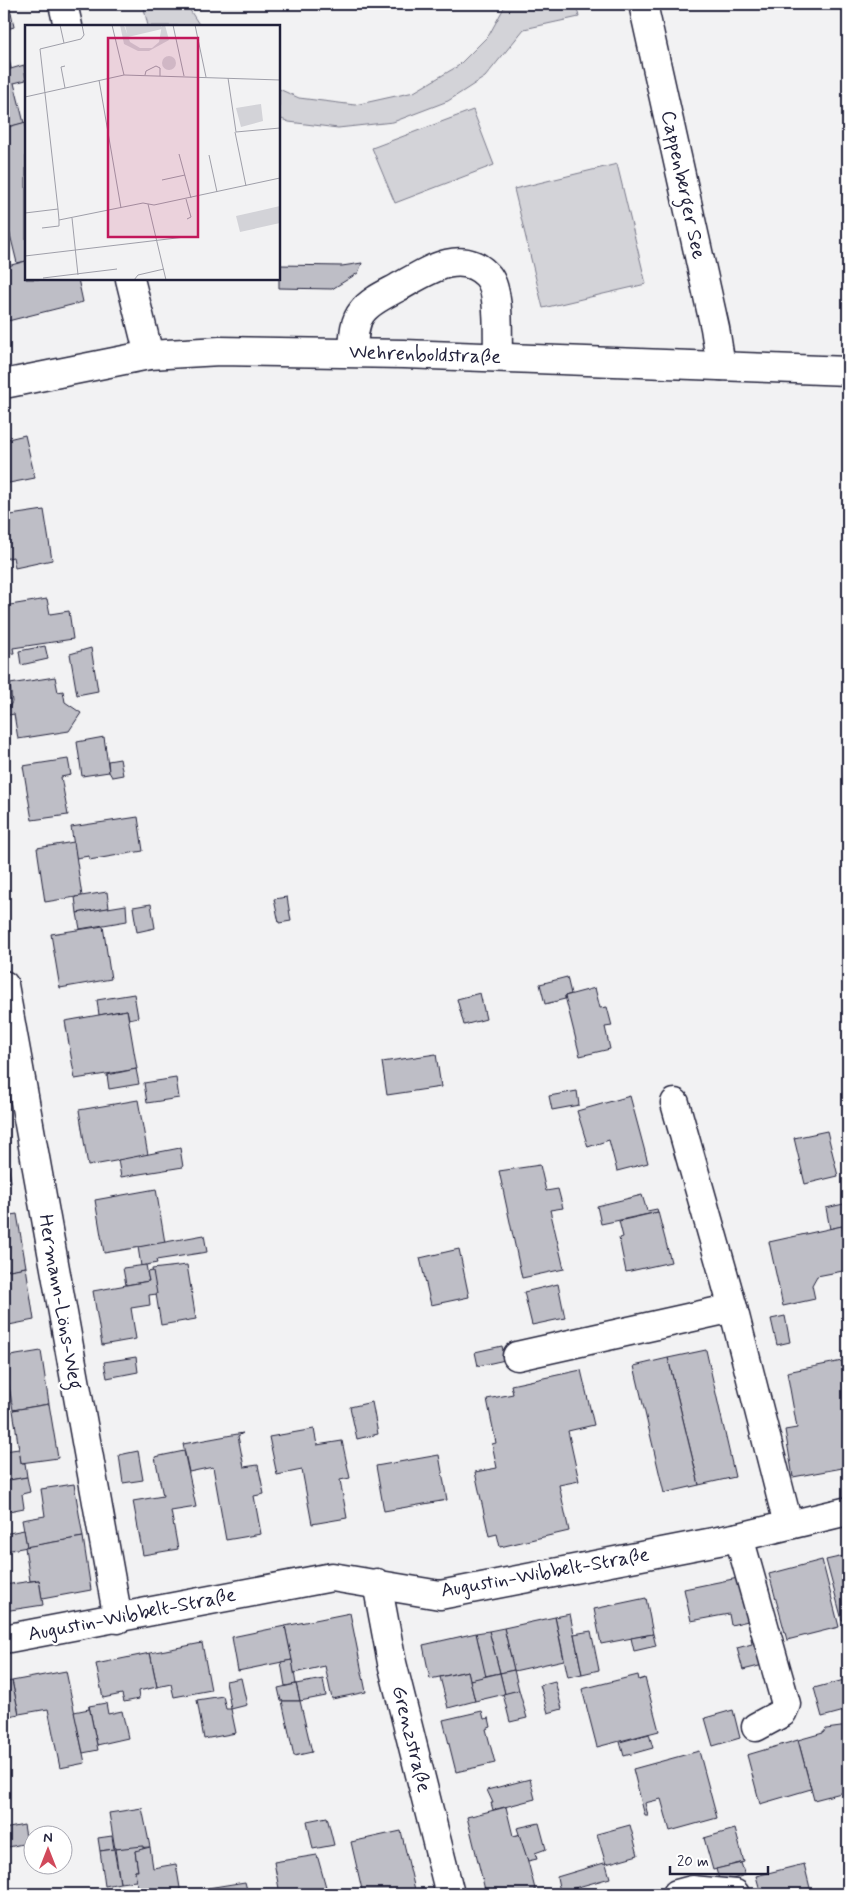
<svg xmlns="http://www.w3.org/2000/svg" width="852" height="1898" font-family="Mynerve,sans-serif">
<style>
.green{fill:#d3d3d8;stroke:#7a7a8a}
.building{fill:#bebec6;stroke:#22223b}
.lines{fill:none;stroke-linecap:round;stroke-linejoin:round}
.minor-casing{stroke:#22223b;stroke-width:31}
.minor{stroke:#fff;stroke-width:28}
.labels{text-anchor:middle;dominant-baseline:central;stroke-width:4.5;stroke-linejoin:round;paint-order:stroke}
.street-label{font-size:20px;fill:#22223b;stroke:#fff}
.inset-road{fill:none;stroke:#9f9fa9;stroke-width:1}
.view{fill:#c2185b;fill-opacity:0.15;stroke:#c2185b;stroke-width:2.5}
.inset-edge{fill:none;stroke:#22223b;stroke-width:2.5}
</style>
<rect width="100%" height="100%" fill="#f2f2f3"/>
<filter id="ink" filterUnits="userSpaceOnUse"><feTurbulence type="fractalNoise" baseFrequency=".02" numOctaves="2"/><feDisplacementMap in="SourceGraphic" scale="10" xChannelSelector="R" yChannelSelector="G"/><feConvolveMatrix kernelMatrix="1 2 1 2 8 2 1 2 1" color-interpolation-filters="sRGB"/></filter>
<g filter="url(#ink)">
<g class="green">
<path d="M143 4H186L200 26H148Z"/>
<path d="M506 4H576L579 17 524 29 485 77 448 101 393 122 338 128 289 122 279 118V89L299 98 355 105 414 92 458 66 489 35Z"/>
<path d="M473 110 494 165 395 203 372 148Z"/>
<path d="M617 164 646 284 543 308 514 189Z"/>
</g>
<g class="building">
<path d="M11 12 14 27 4 30V14Z"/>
<path d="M4 41 11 68 4 71Z"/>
<path d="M24 65 26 80 14 83 24 123 4 128V71Z"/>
<path d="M26 122V261L17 263 4 210V128Z"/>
<path d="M26 261V279H78L83 302 4 322V267Z"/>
<path d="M362 263 358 273 332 289 279 288V265L342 266Z"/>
<path d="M25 435 35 478 4 484V440Z"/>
<path d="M44 510 52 560 15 568 13 557 4 559V516Z"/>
<path d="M47 599 50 614 69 611 73 639 13 648 14 653 4 654V606Z"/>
<path d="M45 646 48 659 21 665 19 651Z"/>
<path d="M91 648 98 691 77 695 70 654Z"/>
<path d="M55 677 58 692 63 691 65 702 81 713 69 731 18 739 14 714 4 716 12 702 10 684Z"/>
<path d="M104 737 109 772 82 776 77 742Z"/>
<path d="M68 759 71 775 61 777 68 815 32 820 23 766Z"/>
<path d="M120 759 123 775 112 777 109 772 108 761Z"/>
<path d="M138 817 143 851 89 860V856L76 858 71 827Z"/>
<path d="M74 842 82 896 45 902 37 848Z"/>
<path d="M107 892 109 908 77 913 75 897Z"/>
<path d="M287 897 291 921 279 923 274 899Z"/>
<path d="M151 904 155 928 137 932 133 907Z"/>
<path d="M126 905 127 921 80 929 77 913Z"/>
<path d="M103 926 111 979 60 988 51 934Z"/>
<path d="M567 977 571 994 565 996V999L545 1004 540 984Z"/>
<path d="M595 988 600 1008 607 1007 612 1026 605 1027 610 1049 580 1056 565 996Z"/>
<path d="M480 993 486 1019 464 1025 457 999Z"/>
<path d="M134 994 138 1017 129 1019 127 1010 99 1015 97 1000Z"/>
<path d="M127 1010 137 1069 75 1079 65 1021Z"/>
<path d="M436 1054 441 1087 387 1095 382 1062Z"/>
<path d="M136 1069 139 1084 109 1089 107 1075Z"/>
<path d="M176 1078 179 1098 147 1103 144 1083Z"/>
<path d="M577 1091 579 1105 552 1110 549 1096Z"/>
<path d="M630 1096 648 1163 617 1171 609 1140 588 1147 577 1111Z"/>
<path d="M138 1100 148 1155 88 1166 79 1110Z"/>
<path d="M827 1131 838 1176 805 1184 794 1138Z"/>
<path d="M4 1136 11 1182 4 1183Z"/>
<path d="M180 1148 183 1167 121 1177 118 1160Z"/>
<path d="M540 1165 546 1191 558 1189 563 1208 550 1210 564 1269 522 1278 499 1171Z"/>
<path d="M156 1189 165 1243 104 1253 95 1200Z"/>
<path d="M642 1195 647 1211 657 1209 658 1212 601 1224 597 1206Z"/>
<path d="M848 1203V1231L844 1232 842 1226 830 1229 826 1208Z"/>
<path d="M658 1212 671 1262 626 1272 619 1238 623 1237 619 1221Z"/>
<path d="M17 1214 26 1267 4 1271V1216Z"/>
<path d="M842 1226 848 1254V1270L817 1276 812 1285 815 1299 783 1306 769 1242Z"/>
<path d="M204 1235 207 1252 156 1260 157 1263 141 1266 138 1247Z"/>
<path d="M459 1249 469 1297 431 1305 420 1258Z"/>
<path d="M146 1265 149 1281 126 1285 123 1268Z"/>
<path d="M187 1265 196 1319 161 1325 152 1269Z"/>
<path d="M26 1267 34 1320 4 1326V1271Z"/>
<path d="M153 1271 157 1294 149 1295 150 1305 131 1308 136 1339 102 1345 93 1291 149 1281 147 1272Z"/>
<path d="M558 1284 565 1318 532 1325 524 1292Z"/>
<path d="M785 1316 790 1342 777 1345 771 1319Z"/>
<path d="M502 1346 505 1360 478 1366 475 1352Z"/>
<path d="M706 1350 735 1477 699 1485 668 1358Z"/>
<path d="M41 1351 49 1404 13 1410 4 1357Z"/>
<path d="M136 1357 138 1372 107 1378 104 1362Z"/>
<path d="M668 1358 699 1485 664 1493 634 1366Z"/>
<path d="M842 1361 846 1385H848V1417L844 1418 848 1442V1467L793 1477 785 1430 797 1428 787 1372Z"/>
<path d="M581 1370 594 1425 568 1431 579 1481 559 1485 569 1531 500 1547 497 1534 489 1536 475 1472 497 1468 492 1444 496 1443 487 1399 513 1394 511 1385Z"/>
<path d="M372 1402 378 1434 357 1439 350 1407Z"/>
<path d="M49 1404 58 1458 21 1463 13 1410Z"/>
<path d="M848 1417V1442L844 1418Z"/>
<path d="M314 1429 317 1445 342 1441 350 1478 340 1480 347 1518 312 1524 302 1470 277 1475 269 1437Z"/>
<path d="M243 1433 238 1436 244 1467 258 1465 264 1494 254 1496 261 1534 226 1540 213 1467 189 1472 183 1444Z"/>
<path d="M19 1449 21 1463H25L27 1477 4 1481V1451Z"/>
<path d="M138 1451 143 1480 123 1483 119 1455Z"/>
<path d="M184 1451 196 1507 171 1511 178 1549 143 1555 133 1501 163 1496 155 1457Z"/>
<path d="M439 1455 447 1500 384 1511 376 1466Z"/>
<path d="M27 1477 30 1492 22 1494 24 1508 4 1512V1481Z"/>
<path d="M74 1484 83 1537 27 1547 22 1520 45 1516 41 1489Z"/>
<path d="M24 1530 27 1547 6 1551 4 1534Z"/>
<path d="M83 1537 91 1590 42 1599 39 1580 30 1581 25 1547Z"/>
<path d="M848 1555V1619L842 1620 826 1560Z"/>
<path d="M822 1560 839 1627 787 1640 769 1574Z"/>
<path d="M738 1578 748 1621 731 1625 729 1614 691 1621 684 1589Z"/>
<path d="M39 1580 43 1605 4 1611V1585Z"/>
<path d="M646 1598 653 1634 601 1644 594 1609Z"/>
<path d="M350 1613 366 1692 332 1699 325 1666 294 1673 285 1626Z"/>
<path d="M570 1614 582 1674 568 1677 555 1617Z"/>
<path d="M555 1617 564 1660 514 1671 504 1628Z"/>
<path d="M285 1626 292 1660 238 1671 232 1637Z"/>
<path d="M504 1628 514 1670 500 1673 489 1631Z"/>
<path d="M489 1631 500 1673 485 1676 476 1633Z"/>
<path d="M591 1631 599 1670 582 1674 574 1634Z"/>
<path d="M476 1633 486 1677 470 1680 468 1671 430 1679 423 1645Z"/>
<path d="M653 1634 656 1646 634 1651 631 1638Z"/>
<path d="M756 1637 763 1665 743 1670 737 1648 752 1644 751 1638Z"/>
<path d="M202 1643 211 1690 174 1697 171 1684 157 1687 150 1653Z"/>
<path d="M150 1653 157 1687 138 1691 139 1699 124 1702 122 1694 103 1698 96 1664Z"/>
<path d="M292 1660 296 1684 285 1686 281 1662Z"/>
<path d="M514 1670 519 1690 505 1694 500 1673Z"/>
<path d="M66 1671 85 1763 60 1768 48 1709 19 1714 12 1681Z"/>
<path d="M468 1671 475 1701 448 1708 440 1677Z"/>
<path d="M500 1673 505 1694 475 1701 470 1680Z"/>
<path d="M638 1675 639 1680 645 1678 659 1731 597 1747 582 1689Z"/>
<path d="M241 1678 247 1705 231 1709 226 1681Z"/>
<path d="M323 1679 326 1696 300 1701 296 1684Z"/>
<path d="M848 1679V1710L822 1717 814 1688Z"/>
<path d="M12 1681 19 1714 4 1717V1683Z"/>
<path d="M555 1681 562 1709 548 1713 540 1685Z"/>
<path d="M296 1684 300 1701H281L278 1688Z"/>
<path d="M519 1690 527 1718 510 1722 503 1694Z"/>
<path d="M223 1696 226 1709H231L236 1733 204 1739 197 1700Z"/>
<path d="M282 1701H300L312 1752 294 1756Z"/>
<path d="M106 1703 108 1714 122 1711 128 1738 97 1745 89 1706Z"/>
<path d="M89 1706 98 1750 83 1753 74 1712 89 1709Z"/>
<path d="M733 1710 740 1738 713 1746 705 1718Z"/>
<path d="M482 1711 484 1719 489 1718 491 1727 486 1729 495 1763 456 1772 443 1720Z"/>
<path d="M848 1726V1796L846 1797 845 1792 814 1800 798 1740 823 1733 826 1729Z"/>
<path d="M649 1734 653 1748 624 1756 620 1742Z"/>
<path d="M798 1740 811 1789 760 1804 747 1755Z"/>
<path d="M699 1751 717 1818 670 1831 661 1799 645 1803 648 1816H645L633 1769Z"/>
<path d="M530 1779 535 1799 493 1810 491 1803H493L487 1790Z"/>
<path d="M506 1807 513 1836 521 1834 536 1893 486 1894 467 1817Z"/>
<path d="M142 1808 150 1847 115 1849 109 1813Z"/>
<path d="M327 1817 334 1845 313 1849 307 1821Z"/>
<path d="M539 1823 546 1849 535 1853 537 1859 528 1861 517 1828Z"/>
<path d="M24 1825 27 1843 4 1848V1829Z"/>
<path d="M630 1825 638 1855 606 1864 597 1834Z"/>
<path d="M735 1829 744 1862 713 1870 704 1838Z"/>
<path d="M401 1831 416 1894H363L351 1842Z"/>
<path d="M112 1836 114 1849 100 1851 98 1838Z"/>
<path d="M143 1846V1850L135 1851 138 1871H135L136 1881 120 1883 115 1849Z"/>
<path d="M150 1847 153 1868 176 1864 181 1894H138L135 1871H138L135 1851Z"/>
<path d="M114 1849 120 1883 105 1886 100 1851Z"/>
<path d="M317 1855 326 1887 323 1888 324 1894H280L274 1862Z"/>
<path d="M604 1863 606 1864 610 1878 560 1892 557 1877Z"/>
<path d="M741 1863 745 1875 720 1883 716 1869Z"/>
<path d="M804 1864 810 1888 782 1894H761L756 1876Z"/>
<path d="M245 1882 248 1894H209L208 1888Z"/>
<path d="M95 1893 106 1892 107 1894H72Z"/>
</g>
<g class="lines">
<g class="minor-casing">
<g id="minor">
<path d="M63 4 68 26"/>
<path d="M643 4 715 328 721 366"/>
<path d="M130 279 149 355"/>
<path d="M353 352C354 339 353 323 362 312 370 301 386 294 397 288 423 274 460 246 487 275 501 289 497 337 498 357"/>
<path d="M4 384 149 355 220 351 404 354 848 371"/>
<path d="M4 985 118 1619"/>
<path d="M675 1103 733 1308 788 1524"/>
<path d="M517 1356 733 1308"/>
<path d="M739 1537 786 1704 782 1713 756 1727"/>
<path d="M377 1583 392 1663 450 1894"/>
<path d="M4 1639 332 1577 440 1595 739 1537 848 1511"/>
<path d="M677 1894 692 1890 735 1894"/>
</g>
</g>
<use href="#minor" class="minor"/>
</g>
</g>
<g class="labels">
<g class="street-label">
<text transform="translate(683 185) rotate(78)">Cappenberger See</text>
<text transform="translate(425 355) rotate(2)">Wehrenboldstraße</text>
<text transform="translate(60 1302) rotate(80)">Hermann-Löns-Weg</text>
<text transform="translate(545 1573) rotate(-10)">Augustin-Wibbelt-Straße</text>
<text transform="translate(132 1615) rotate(-11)">Augustin-Wibbelt-Straße</text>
<text transform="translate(411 1739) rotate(76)">Grenzstraße</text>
</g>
</g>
<g transform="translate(25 25)">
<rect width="255" height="255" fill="#f2f2f3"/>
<path d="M95 0H99L105 17 115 23H127L134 17 137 0H140L144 15 124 26H113L99 19ZM100 0H136L137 4 103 12ZM137 38a7 7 0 1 1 14 0a7 7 0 1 1-14 0ZM236 79 238 96 216 102 211 83ZM255 181V198L215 207 211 191Z" fill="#d3d3d8"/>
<path class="inset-road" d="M35 0 39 18M87 0 99 50M148 0 159 51M170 0 181 52M120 50 121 46 131 41 135 43V51M203 53 211 107 255 103M74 55 96 183M40 63 36 42 40 41M0 72 99 50 255 55M210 107 221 161M154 129 166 173M184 130 192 167M137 155 160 150M161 174 166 192 162 194M123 179 141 255M33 184 15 24 56 14 59 10 57 0M0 188 33 184 34 195 118 178 129 180 255 153M47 193 53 250M17 203 34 201V195M0 231 160 212M18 253 92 244M109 255 113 250 139 244"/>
<path class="view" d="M83 13H173V212H83Z"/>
<rect width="255" height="255" class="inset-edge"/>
</g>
<rect width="852" height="1898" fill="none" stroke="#fff" stroke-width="20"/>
<rect x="10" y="10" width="832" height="1878" fill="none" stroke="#22223b" stroke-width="2" filter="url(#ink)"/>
<g transform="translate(48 1850)"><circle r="24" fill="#ffffff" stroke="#a7a7b1"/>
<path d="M0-4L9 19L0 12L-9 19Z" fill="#d1495b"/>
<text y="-8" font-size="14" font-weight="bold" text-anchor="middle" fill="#22223b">N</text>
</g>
<path d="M670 1866v8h98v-8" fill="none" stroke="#22223b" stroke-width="2.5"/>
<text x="677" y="1866" font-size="15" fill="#22223b" stroke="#ffffff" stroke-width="4" paint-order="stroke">20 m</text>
</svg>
